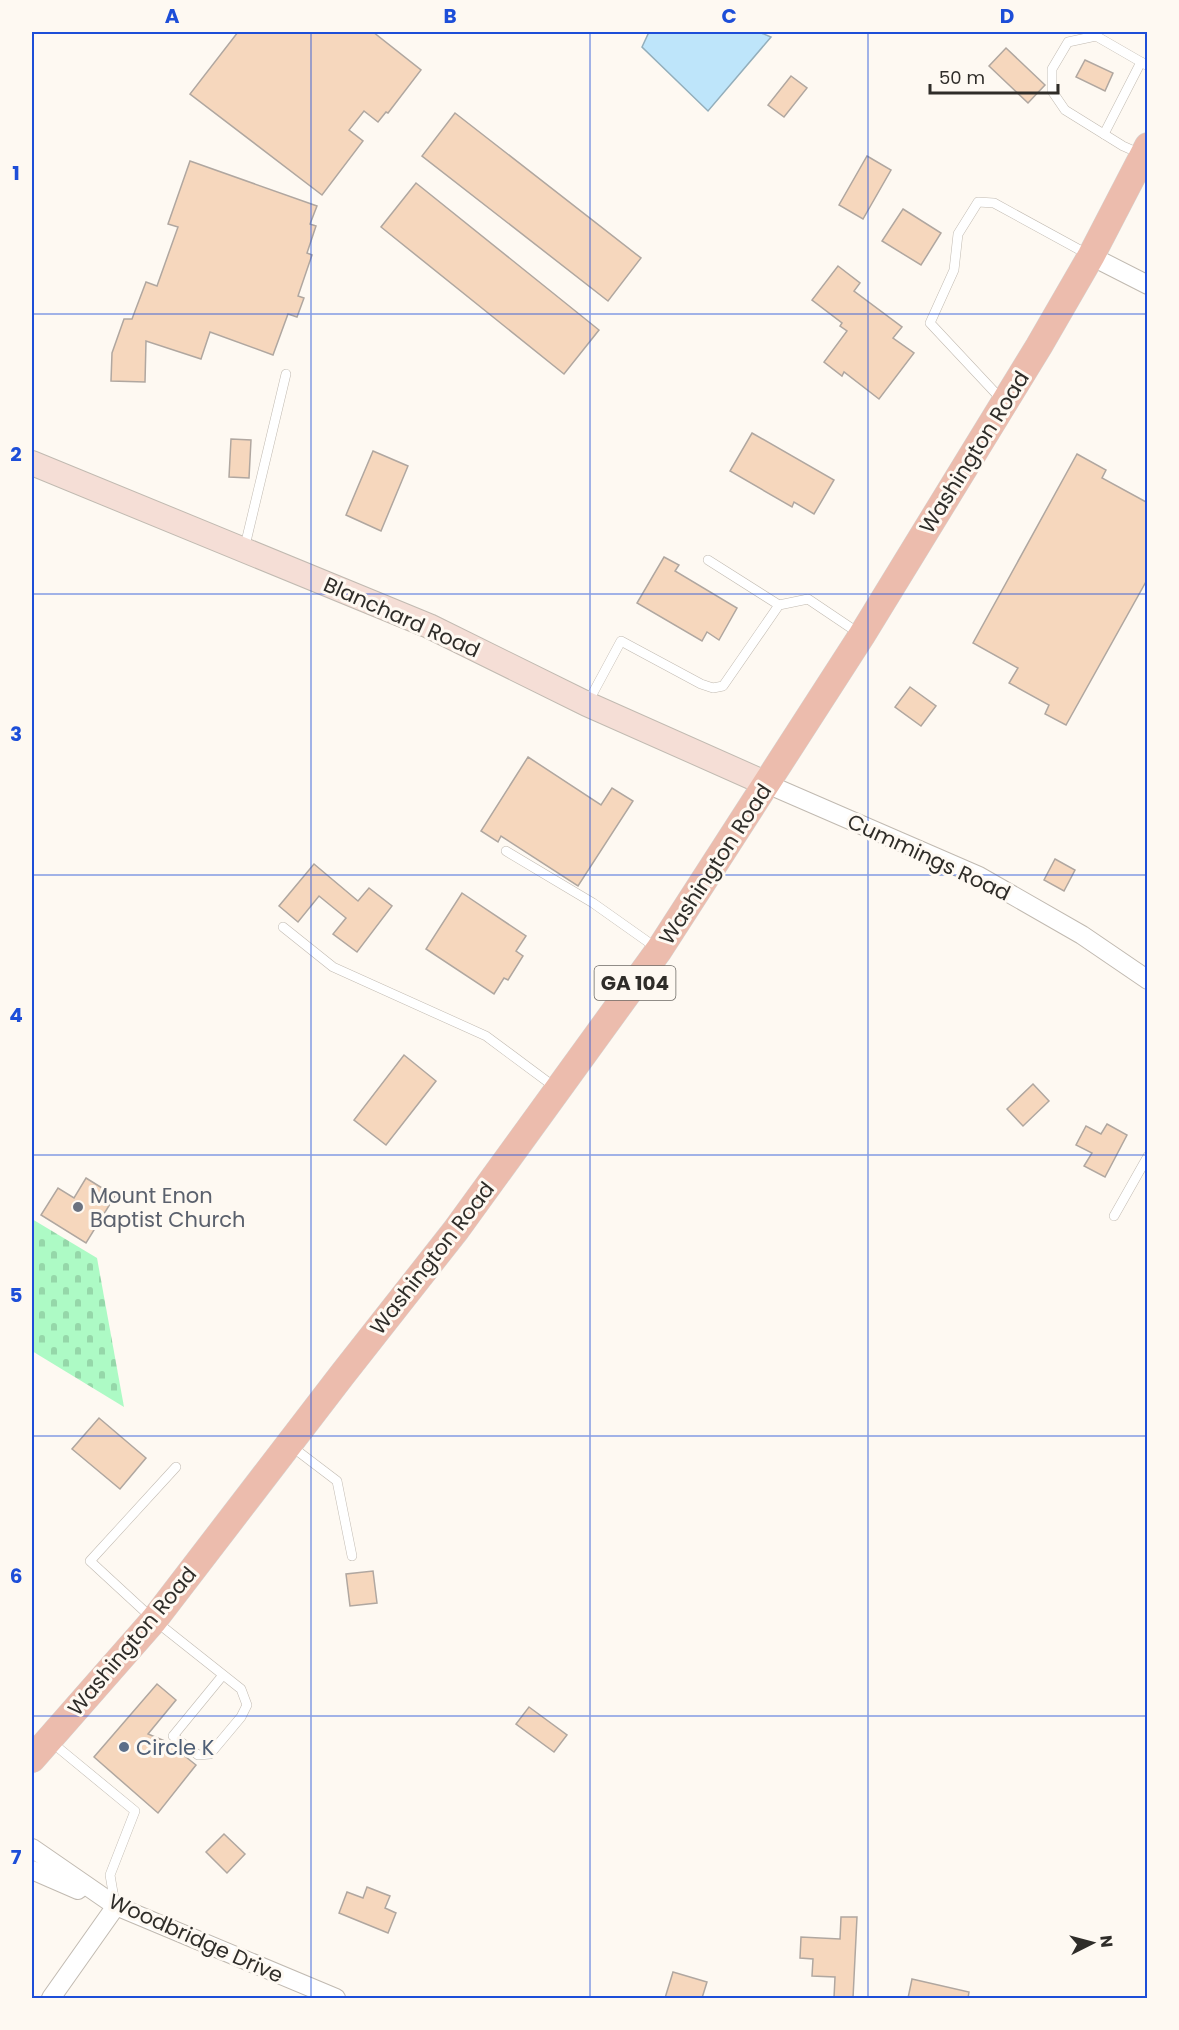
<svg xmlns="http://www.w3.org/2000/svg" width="1179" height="2030" font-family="Poppins,sans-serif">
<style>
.cemetery{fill:url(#cemetery-stones)}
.water{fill:#bee5fa;stroke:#93aebb;stroke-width:1.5}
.building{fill:#f6d7bd;stroke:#b0a7a0;stroke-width:1.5}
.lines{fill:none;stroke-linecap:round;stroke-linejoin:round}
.lane-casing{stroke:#c1bab1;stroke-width:10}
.street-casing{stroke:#c1bab1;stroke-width:20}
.secondary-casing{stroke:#c1bab1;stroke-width:26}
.primary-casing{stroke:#d5d5d4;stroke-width:28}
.lane{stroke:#fff;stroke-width:9}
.street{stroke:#fff;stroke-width:18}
.secondary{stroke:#f5ded6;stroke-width:24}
.primary{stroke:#ecbcad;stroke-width:27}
.grid{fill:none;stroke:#1d4ed8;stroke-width:1.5;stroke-opacity:0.55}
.worship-dot{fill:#6b7280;stroke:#fef9f2;stroke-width:2}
.service-dot{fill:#5c6f8a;stroke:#fef9f2;stroke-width:2}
.labels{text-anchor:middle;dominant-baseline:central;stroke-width:6;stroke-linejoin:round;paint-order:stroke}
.shield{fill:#fef9f2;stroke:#6d6a65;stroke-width:1.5}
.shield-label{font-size:20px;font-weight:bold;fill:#2f2d29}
.street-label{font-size:21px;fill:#2f2d29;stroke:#fef9f2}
.worship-label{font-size:21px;fill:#5b616d;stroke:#fef9f2;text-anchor:start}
.service-label{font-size:21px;fill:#4e5e75;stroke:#fef9f2;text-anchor:start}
.neatline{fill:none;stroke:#1d4ed8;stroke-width:2}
.grid-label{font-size:20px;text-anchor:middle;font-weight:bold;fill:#1d4ed8}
</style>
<defs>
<pattern id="cemetery-stones" width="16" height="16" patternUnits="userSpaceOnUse" patternTransform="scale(1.5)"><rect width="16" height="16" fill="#adfac5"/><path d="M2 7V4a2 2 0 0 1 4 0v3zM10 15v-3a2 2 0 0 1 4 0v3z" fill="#95d7a9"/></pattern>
</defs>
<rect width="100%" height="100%" fill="#fef9f2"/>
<path class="cemetery" d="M32 1219 97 1258 124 1407 32 1351Z"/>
<path class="water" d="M649 32H759L771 37 708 111 642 47Z"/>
<g class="building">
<path d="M238 32H373L421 70 388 113 386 112 378 122 364 111 349 130 363 141 322 195 190 94Z"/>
<path d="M1006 48 1045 85 1028 103 989 66Z"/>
<path d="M1085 60 1113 73 1105 91 1076 77Z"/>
<path d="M791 76 807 88 784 117 768 105Z"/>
<path d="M455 113 641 258 608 301 422 156Z"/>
<path d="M867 156 891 170 863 219 839 205Z"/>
<path d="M190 161 317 206 310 224 316 226 307 253 312 255 298 296 304 298 297 317 288 314 273 355 210 332 201 359 146 341 145 382 111 381 112 353 124 319H132L146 282 157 286 178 227 168 224Z"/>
<path d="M416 183 599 330 564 374 381 227Z"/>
<path d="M903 209 941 233 921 265 882 241Z"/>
<path d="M838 266 860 283 854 291 902 327 893 338 914 353 879 399 844 372 842 376 824 362 847 331 840 326 842 323 812 300Z"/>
<path d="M752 433 834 480 814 514 794 502 792 507 730 471Z"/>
<path d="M231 439 251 440 249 478 229 477Z"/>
<path d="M373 451 408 466 381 531 346 515Z"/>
<path d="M1077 454 1106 470 1102 478 1148 503V578L1066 725 1045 714 1049 705 1009 683 1018 668 973 643Z"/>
<path d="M664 557 679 565 675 571 737 608 719 640 707 632 702 641 637 603Z"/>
<path d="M910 687 936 706 921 726 895 707Z"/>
<path d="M528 757 601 805 612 788 633 801 578 886 501 836 498 842 481 831Z"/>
<path d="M1055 859 1075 870 1064 891 1044 880Z"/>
<path d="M314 864 358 901 369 888 392 906 357 952 333 934 346 918 319 896 298 922 279 906Z"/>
<path d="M462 893 526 936 516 951 523 956 508 980 504 978 494 994 426 949Z"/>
<path d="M404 1055 436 1081 386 1145 354 1120Z"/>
<path d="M1033 1084 1049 1101 1023 1126 1007 1109Z"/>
<path d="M1107 1124 1127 1135 1105 1177 1084 1166 1092 1153 1076 1145 1086 1126 1101 1134Z"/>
<path d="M86 1178 115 1196 86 1243 41 1215 58 1188 74 1198Z"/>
<path d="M99 1418 146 1458 120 1489 72 1449Z"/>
<path d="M373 1571 377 1603 350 1606 346 1574Z"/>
<path d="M157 1684 176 1700 148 1734 167 1742 196 1765 158 1813 94 1757Z"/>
<path d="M529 1707 567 1735 554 1752 516 1724Z"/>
<path d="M224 1834 245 1854 227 1873 206 1852Z"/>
<path d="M367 1887 390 1896 385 1908 396 1913 388 1933 339 1913 347 1892 363 1898Z"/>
<path d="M841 1917H857L853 1998H834L835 1977 812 1976 813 1959 800 1958 801 1937 840 1939Z"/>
<path d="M673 1972 707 1982 702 1998H665Z"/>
<path d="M912 1979 969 1992 968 1998H908Z"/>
</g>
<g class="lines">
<g class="lane-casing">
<g id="lane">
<path d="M1104 134 1141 62"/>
<path d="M1141 154 1123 146 1065 110 1052 91V69L1068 42 1096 36 1148 66"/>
<path d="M1002 400 930 323 954 270 958 234 978 202 994 203 1089 255"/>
<path d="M244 550 286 374"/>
<path d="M708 560 779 605"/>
<path d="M587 704 621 641 701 684 713 688 723 686 779 605 808 599 860 634"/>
<path d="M506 851 593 903 658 949"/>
<path d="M283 927 333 967 486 1036 556 1088"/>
<path d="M1114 1216 1148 1156"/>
<path d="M291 1446 337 1481 352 1556"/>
<path d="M176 1467 90 1561 154 1620 241 1689 247 1705 241 1717 210 1754 198 1755 173 1736 223 1675"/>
<path d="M50 1741 135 1811 110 1875 115 1904"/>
</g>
</g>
<g class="street-casing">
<g id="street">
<path d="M1091 256 1148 285"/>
<path d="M767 784 979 876 1082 935 1148 980"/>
<path d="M32 1848 116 1906 336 1998"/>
<path d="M32 1870 78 1890"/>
<path d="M51 1998 116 1906"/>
</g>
</g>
<g class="secondary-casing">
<path id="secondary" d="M32 463 429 626 587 704 767 784"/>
</g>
<g class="primary-casing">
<path id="primary" d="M32 1759 154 1620 342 1375 456 1230 659 950 862 635 1039 346 1091 256 1148 146"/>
</g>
<use href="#lane" class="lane"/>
<use href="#street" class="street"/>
<use href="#secondary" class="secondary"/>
<use href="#primary" class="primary"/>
</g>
<path class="grid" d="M311 32V1998M590 32V1998M868 32V1998M32 314H1148M32 594H1148M32 875H1148M32 1155H1148M32 1436H1148M32 1716H1148"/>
<circle class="worship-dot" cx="78" cy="1207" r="6"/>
<circle class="service-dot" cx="124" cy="1747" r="6"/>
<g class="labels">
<rect class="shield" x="594.5" y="966" width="81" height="34" rx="4.5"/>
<g class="shield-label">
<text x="635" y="983">GA 104</text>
</g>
<g class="street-label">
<text transform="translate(974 452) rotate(-58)">Washington Road</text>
<text transform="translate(402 617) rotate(24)">Blanchard Road</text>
<text transform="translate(929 857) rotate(25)">Cummings Road</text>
<text transform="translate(715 864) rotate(-57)">Washington Road</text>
<text transform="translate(432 1258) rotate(-52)">Washington Road</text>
<text transform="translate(132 1641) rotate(-50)">Washington Road</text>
<text transform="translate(196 1938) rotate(24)">Woodbridge Drive</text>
</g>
<g class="worship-label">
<text x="90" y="1195">Mount Enon<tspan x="90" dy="24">Baptist Church</tspan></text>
</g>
<g class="service-label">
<text x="136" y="1747">Circle K</text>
</g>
</g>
<rect width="1179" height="2030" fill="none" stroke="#fef9f2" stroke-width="66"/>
<g transform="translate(1092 1943) rotate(84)" stroke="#fef9f2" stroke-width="4.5" paint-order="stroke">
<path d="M0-4.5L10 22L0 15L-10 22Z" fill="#2f2d29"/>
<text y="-9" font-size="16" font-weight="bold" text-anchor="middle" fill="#2f2d29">N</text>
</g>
<path d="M930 84v9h128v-9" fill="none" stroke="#2f2d29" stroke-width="3"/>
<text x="939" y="84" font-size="18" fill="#2f2d29" stroke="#fef9f2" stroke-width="4.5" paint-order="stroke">50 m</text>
<rect x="33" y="33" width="1113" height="1964" class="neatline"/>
<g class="grid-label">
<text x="172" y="23">A</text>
<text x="450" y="23">B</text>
<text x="729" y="23">C</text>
<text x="1007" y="23">D</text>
<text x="16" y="180">1</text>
<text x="16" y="461">2</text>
<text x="16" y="741">3</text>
<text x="16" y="1022">4</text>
<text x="16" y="1302">5</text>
<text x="16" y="1583">6</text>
<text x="16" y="1864">7</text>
</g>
</svg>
